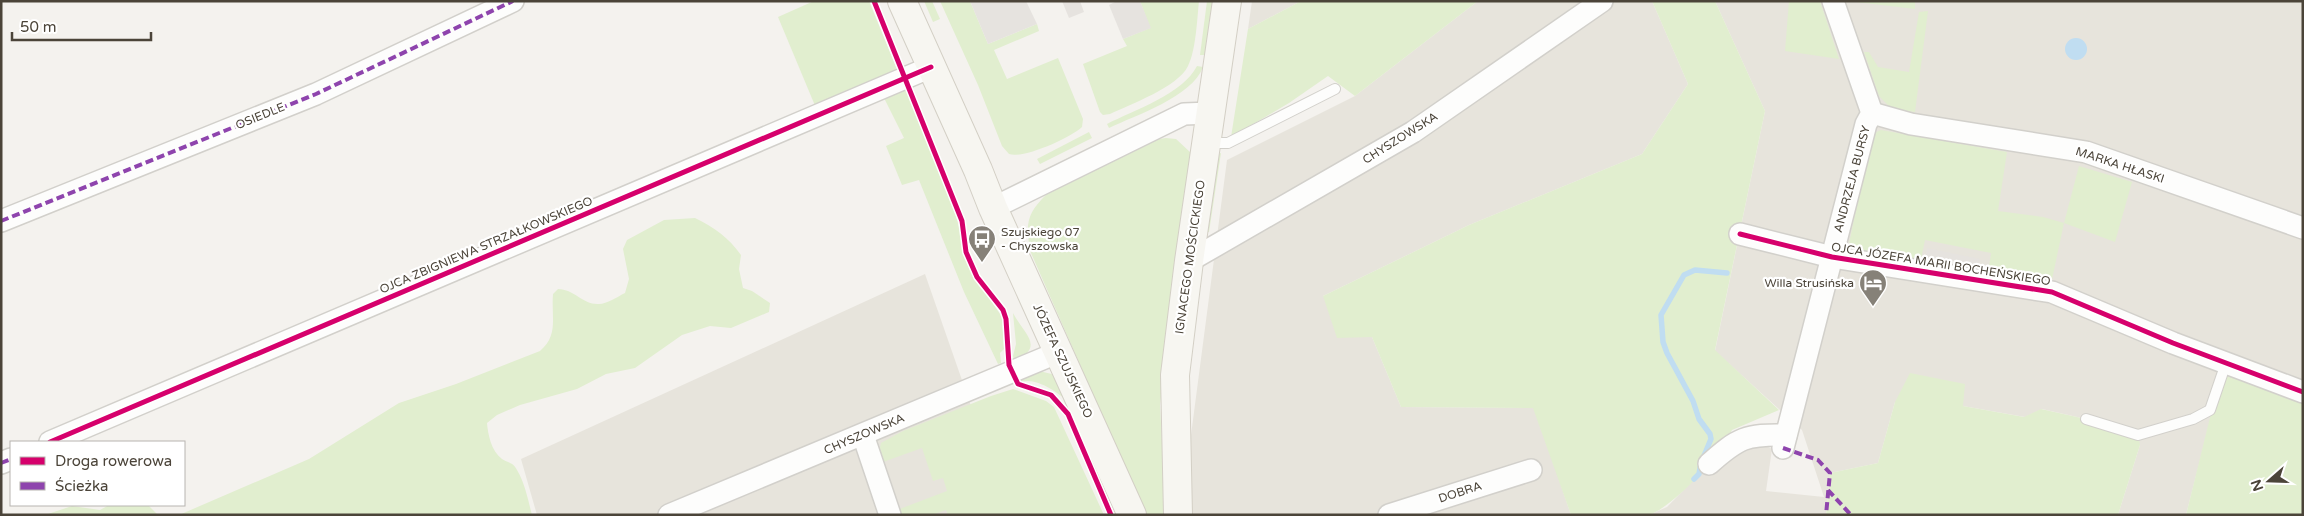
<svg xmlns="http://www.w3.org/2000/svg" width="2304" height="516" font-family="'Varela Round',sans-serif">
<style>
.residential{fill:#e7e4dc}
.green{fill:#e1eecf}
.parking{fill:#e6e3df}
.water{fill:#c0ddf1}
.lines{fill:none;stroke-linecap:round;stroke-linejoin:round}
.stream{stroke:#c0ddf1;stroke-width:5.5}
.lane-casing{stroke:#d2d0cb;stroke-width:12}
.street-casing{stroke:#d2d0cb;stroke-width:24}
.secondary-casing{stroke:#d3cfc5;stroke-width:30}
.lane{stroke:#fdfdfc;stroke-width:10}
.street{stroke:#fdfdfc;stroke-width:21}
.secondary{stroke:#f7f6f1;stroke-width:28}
.quiet{stroke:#8e44ad;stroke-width:4;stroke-dasharray:8 4;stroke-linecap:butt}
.cycleway-casing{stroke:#fff;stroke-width:8}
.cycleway{stroke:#d6006c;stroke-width:5}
.labels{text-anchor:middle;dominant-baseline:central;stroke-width:4.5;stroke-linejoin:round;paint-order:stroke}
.street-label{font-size:12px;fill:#4b4439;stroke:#fff}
.poi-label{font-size:12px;fill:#4b4439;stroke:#fff;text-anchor:start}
</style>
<rect width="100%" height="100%" fill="#f4f2ee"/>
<g class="residential">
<path d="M1252 1H1301L1248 29Z"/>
<path d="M1478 1H1652L1688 84 1642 154 1469 225 1323 296 1372 337 1401 407 1535 408 1571 515H1188L1185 481 1227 160 1355 96Z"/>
<path d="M1715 1H2303V392L2212 413 2186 515H2118L2140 445 2086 419 2042 409 2025 417 1963 406 1895 402 1878 463 1830 473 1826 515H1649L1667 507 1709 464 1761 443 1772 449 1766 491 1824 497 1802 430 1715 351 1765 111Z"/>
<path d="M925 274 1009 515H537L521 459Z"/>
</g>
<g class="green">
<path d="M814 1H869L898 72 816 108 778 17Z"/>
<path d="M924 1H932L940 19 933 22Z"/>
<path d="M940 1H970L988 44 1037 24 1039 31 994 50 1007 79 1058 58 1083 119 1082 127C1070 138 1024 159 1009 154L1002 146 978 85Z"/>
<path d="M1140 1H1199C1197 20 1196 50 1188 66 1178 87 1131 104 1110 114L1103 115 1100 112 1083 64 1127 46 1123 39 1150 28Z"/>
<path d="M1207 1H1217L1208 55H1200Z"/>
<path d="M1301 1H1478L1355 96 1328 76 1289 103 1231 137 1248 29Z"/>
<path d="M1652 1H1715L1765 111 1715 350 1779 410 1732 430C1723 453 1674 506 1651 514 1638 516 1588 515 1571 515L1533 408 1401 407 1372 337 1337 338 1323 296 1469 225 1642 154 1688 84Z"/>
<path d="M1789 1H1820L1839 59 1785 51Z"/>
<path d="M1848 1H1915V9Z"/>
<path d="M1928 11 1915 112 1892 109 1879 96 1864 52H1869L1878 67 1909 72 1919 12Z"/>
<path d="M1197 66 1203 67C1192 97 1136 115 1109 128L1107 124C1134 110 1183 94 1197 66Z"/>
<path d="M906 87 956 216 971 271 1002 317 1004 349 1000 353 1001 363 998 364 964 292 919 180 902 185 886 146 904 138 884 98Z"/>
<path d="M1881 130 2007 152 1998 211 2043 217 2064 223 2079 166 2132 182 2115 242 2064 223 2051 284 1988 274 1991 253 1925 240 1920 264 1848 249 1869 143 1874 133Z"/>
<path d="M1089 132 1092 138 1040 164 1037 159Z"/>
<path d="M1166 138 1176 139 1191 153 1160 405 1166 515H1146L1031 253C1025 225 1026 214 1047 194L1159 139Z"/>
<path d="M1221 153 1209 232H1204L1214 155Z"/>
<path d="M695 218C714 227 729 238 741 255L739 269 743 288 752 291 770 303 769 312 731 328 710 326 682 335 635 368 606 374 577 389 520 405 497 415 487 423C488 434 491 451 502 459 508 463 513 462 517 470 525 483 528 500 532 515H179L309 459 399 403 456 384 540 351C559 335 551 317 553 294L558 289C574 289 583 305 599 304 607 304 617 297 625 293L629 279 623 249 627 240 664 220Z"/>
<path d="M1013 313C1024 334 1046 347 1014 361L1013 356 1016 344Z"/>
<path d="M2226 363 2303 392V514L2186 515 2218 385Z"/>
<path d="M1039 371 1056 375 1068 402C1058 392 1035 377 1022 382L1020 377Z"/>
<path d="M1910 373 1965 384 1963 406 2024 417 2041 409 2086 419 2138 435 2140 445 2118 515H1826L1830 473 1878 463 1895 402Z"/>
<path d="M1013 389 1046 401 1054 407 1104 515H948L946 510 932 515H899L897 510 947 491 943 478 933 481 922 448 883 462 879 451 881 443 903 431 991 396Z"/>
<path d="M109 505H148L158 515H45L72 506 100 510Z"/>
</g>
<g class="parking">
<path d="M970 1H1026L1037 24 988 44Z"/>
<path d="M1062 1H1080L1084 12 1069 18Z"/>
<path d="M1117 1H1140L1151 28 1123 39 1109 5Z"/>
<path d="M1927 248 1980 259 1978 271 1925 261Z"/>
</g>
<circle class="water" cx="2076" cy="49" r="11"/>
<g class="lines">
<path class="stream" d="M1694 479 1699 474 1701 463 1711 439 1710 434 1699 419 1693 401 1667 353 1663 342 1661 315 1684 275 1695 270 1727 273"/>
<g class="lane-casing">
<g id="lane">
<path d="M1207 143H1228L1335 89"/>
<path d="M2086 419 2138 435 2193 419 2210 410 2226 363"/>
</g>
</g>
<g class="street-casing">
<g id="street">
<path d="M1872 113 1911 124 2086 152 2303 228"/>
<path d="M993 208 1184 114 1210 113"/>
<path d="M1 221 316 94 513 1"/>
<path d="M1740 234 1832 257 2052 292 2173 343 2303 392"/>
<path d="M1189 261 1413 132 1602 1"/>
<path d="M863 435 890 515"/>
<path d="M50 442 931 67"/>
<path d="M1783 448 1866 124 1872 113 1833 1"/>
<path d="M1 463 11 459"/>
<path d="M1709 464C1738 438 1746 434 1786 435"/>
<path d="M669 515 1059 352"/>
<path d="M1389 515 1531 470"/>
</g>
</g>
<g class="secondary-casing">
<g id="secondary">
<path d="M902 1 978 170 993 208 1132 515"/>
<path d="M1178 515 1175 375 1189 261 1227 1"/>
</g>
</g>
<use href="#lane" class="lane"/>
<use href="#street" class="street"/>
<use href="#secondary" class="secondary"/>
<g class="quiet">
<path d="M1 221 316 94 513 1"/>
<path d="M1783 448 1818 460 1830 473 1826 515"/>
<path d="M1 463 11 459"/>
<path d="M1828 490 1851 515"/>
</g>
<g class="cycleway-casing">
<g id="cycleway">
<path d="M874 1 962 221 966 252 977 277 1003 310 1006 319 1009 365 1018 384 1051 395 1068 414 1111 515"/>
<path d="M1740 234 1832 257 2052 292 2173 343 2303 392"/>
<path d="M50 442 931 67"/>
</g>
</g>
<use href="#cycleway" class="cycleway"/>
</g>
<defs>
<g id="bus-pin" transform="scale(1.4375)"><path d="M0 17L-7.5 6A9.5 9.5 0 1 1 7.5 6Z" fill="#868178" stroke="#fff"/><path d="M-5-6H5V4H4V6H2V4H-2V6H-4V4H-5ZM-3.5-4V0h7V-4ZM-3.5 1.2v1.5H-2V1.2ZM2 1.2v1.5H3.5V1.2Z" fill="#fff"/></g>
<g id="hotel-pin" transform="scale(1.4375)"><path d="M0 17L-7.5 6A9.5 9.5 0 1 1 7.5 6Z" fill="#868178" stroke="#fff"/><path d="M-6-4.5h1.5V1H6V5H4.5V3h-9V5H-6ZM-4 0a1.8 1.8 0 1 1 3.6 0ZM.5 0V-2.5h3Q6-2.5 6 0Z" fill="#fff"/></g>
</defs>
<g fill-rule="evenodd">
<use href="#bus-pin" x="982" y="239"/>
<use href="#hotel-pin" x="1873" y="283"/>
</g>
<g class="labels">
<g class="street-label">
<text transform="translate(260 116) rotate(-22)">OSIEDLE</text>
<text transform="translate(1400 138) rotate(-32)">CHYSZOWSKA</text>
<text transform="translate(2120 165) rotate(18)">MARKA HŁASKI</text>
<text transform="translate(1852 179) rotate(-75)">ANDRZEJA BURSY</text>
<text transform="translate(486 245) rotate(-23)">OJCA ZBIGNIEWA STRZAŁKOWSKIEGO</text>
<text transform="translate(1190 257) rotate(-82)">IGNACEGO MOŚCICKIEGO</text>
<text transform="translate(1941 264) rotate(9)">OJCA JÓZEFA MARII BOCHEŃSKIEGO</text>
<text transform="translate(1063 361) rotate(65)">JÓZEFA SZUJSKIEGO</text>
<text transform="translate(864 434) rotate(-23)">CHYSZOWSKA</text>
<text transform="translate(1460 492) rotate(-18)">DOBRA</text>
</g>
<g class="poi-label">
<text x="1001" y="232">Szujskiego 07<tspan x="1001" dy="14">- Chyszowska</tspan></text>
<text x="1854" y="283" text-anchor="end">Willa Strusińska</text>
</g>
</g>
<rect width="2304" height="516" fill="none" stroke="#4b4439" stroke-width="5"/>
<rect x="10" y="441" width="175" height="65" fill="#ffffff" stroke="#b7b4b0"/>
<rect x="20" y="457" width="25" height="8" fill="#d6006c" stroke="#b7b4b0"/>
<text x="55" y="466" font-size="15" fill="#4b4439">Droga rowerowa</text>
<rect x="20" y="482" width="25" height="8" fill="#8e44ad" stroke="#b7b4b0"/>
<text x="55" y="491" font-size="15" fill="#4b4439">Ścieżka</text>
<g transform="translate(2269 481) rotate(250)" stroke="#ffffff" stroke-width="4" paint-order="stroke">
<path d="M0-4L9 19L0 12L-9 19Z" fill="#4b4439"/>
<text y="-8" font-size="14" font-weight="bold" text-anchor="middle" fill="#4b4439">N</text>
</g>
<path d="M12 32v8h139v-8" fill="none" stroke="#4b4439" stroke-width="2.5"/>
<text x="20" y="32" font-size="15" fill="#4b4439" stroke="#ffffff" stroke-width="4" paint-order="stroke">50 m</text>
</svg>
